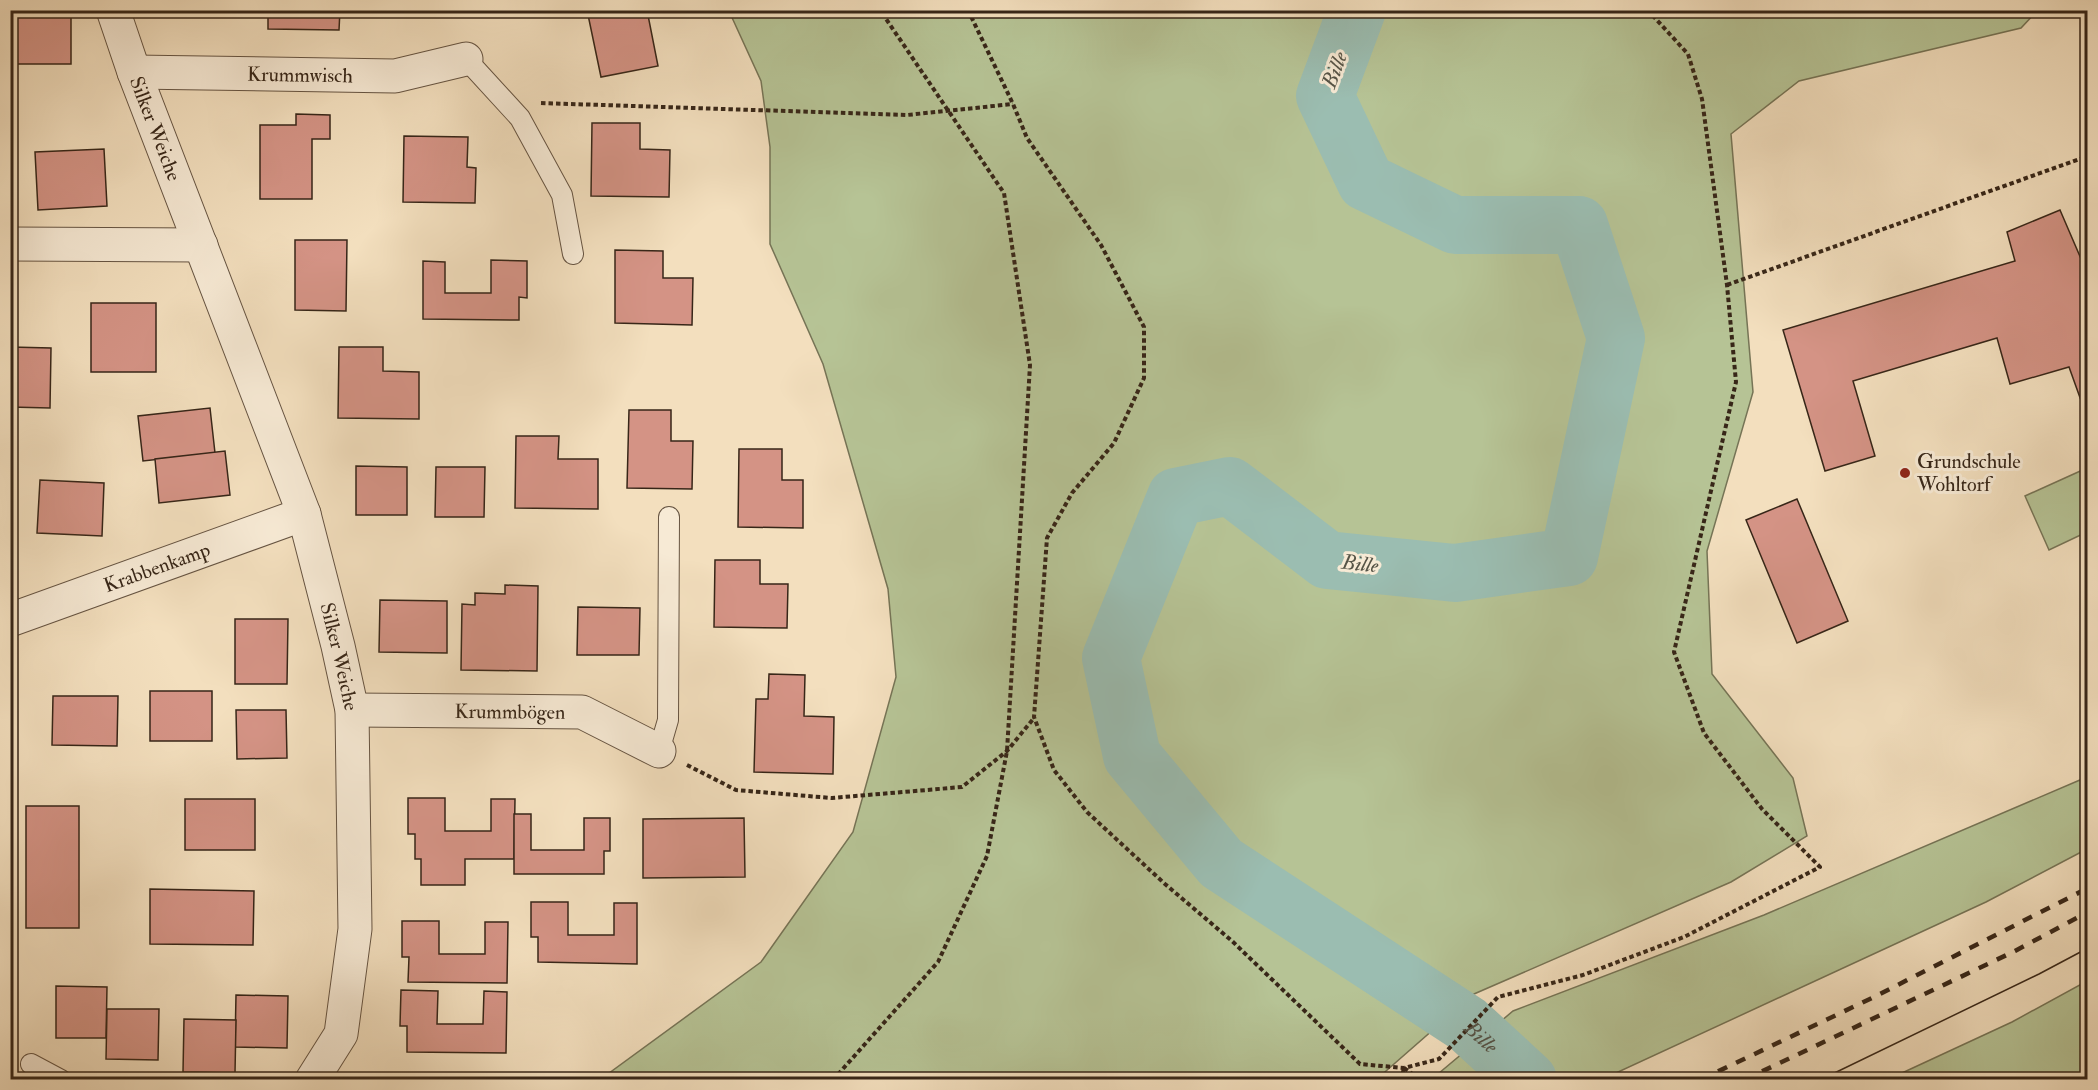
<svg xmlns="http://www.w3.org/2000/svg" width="2098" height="1090" font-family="'IM FELL Double Pica',serif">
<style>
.green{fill:#b6c395;stroke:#767456;stroke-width:1.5}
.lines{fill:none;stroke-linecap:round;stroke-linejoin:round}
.river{stroke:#9bbdb1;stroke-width:58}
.building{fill:#d49385;stroke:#372618;stroke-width:1.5}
.service-casing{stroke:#665442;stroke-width:22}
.minor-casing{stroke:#665442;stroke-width:35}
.path{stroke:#372618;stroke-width:4;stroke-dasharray:4.5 3;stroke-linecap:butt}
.service{stroke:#f7ead5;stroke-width:20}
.minor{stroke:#f7ead5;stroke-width:33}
.tram{stroke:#372618;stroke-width:1.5}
.rail{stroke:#372618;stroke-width:4.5;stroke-dasharray:10 10;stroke-linecap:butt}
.poi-dot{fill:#8f2418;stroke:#f7ead5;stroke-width:2}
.labels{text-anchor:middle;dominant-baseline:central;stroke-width:6;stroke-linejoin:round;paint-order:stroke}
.street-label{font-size:20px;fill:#372618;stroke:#f7ead5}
.poi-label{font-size:20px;fill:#372618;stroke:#f7ead5;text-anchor:start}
.water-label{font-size:21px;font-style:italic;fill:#555346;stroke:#f7ead5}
</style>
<rect width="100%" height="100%" fill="#f3dfbe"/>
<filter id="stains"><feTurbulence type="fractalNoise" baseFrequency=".00333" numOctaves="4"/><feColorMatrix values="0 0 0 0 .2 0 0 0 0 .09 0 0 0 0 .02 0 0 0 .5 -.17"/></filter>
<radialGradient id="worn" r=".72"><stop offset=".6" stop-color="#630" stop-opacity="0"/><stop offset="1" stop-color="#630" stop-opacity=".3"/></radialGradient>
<g class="green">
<path d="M729 11H2037L2021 28 1799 81 1731 134 1753 392 1707 551 1712 674 1793 778 1807 836 1731 882 1474 994 1378 1078 1384 1079H601L761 962 853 832 896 677 888 589 823 364 770 244V147L761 81Z"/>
<path d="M2087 468V532L2049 550 2025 496Z"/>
<path d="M2087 777V849L1986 902 1603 1079H1432L1513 1011 1764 915Z"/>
<path d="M2087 981V1079H1889L2012 1022Z"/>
</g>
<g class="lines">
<path class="river" id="s1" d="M1357 10 1325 96 1366 182 1455 225H1579L1616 338 1569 557 1455 573 1327 560 1230 486 1176 497 1111 658 1132 756 1221 863 1467 1024 1528 1080"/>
</g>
<g class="building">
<path d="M10 10H44V16H71V64H10Z"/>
<rect x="170" y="10" width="70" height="6"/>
<path d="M268 10H340L339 30 268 29Z"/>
<path d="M587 10H647L658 66 601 77Z"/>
<path d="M296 114 330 115V139H312V199H260V125H296Z"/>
<path d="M592 123H640V149L670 150 669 197 591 196Z"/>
<path d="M404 136 468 137 467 167 476 168 475 203 403 202Z"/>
<path d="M104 149 107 206 38 210 35 152Z"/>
<path d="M2060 210 2088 275V404L2083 406 2069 367 2010 384 1997 338 1853 381 1875 456 1825 471 1783 330 2015 261 2007 232Z"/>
<path d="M295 240H347L346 311 295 310Z"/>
<path d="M615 250 663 251V278H693L692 325 615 323Z"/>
<path d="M491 260 527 261V298L519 297V320L423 319V261L445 262V293H491Z"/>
<rect x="91" y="303" width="65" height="69"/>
<path d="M10 347 51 348 50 408 10 407Z"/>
<path d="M339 347H383V371L419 372V419L338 418Z"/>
<path d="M210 408 215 453 143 461 138 416Z"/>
<path d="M629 410H671V441H693L692 489 627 488Z"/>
<path d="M516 436H559L558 459H598V509L515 508Z"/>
<path d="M739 449H782V480H803V528L738 527Z"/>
<path d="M225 451 230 495 159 503 155 459Z"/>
<path d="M356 466 407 467V515H356Z"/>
<path d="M436 467H485L484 517H435Z"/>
<path d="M40 480 104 483 102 536 37 533Z"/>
<path d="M1797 499 1848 621 1797 643 1746 520Z"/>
<path d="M715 560H760V584H788L787 628 714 627Z"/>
<path d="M505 585 538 586 537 671 461 670 462 604 475 605V593L505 594Z"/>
<path d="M380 600 447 601V653L379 652Z"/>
<path d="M578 607 640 608 639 655H577Z"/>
<path d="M235 619H288L287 684H235Z"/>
<path d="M769 674 805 675 804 716 834 717 833 774 754 772 756 699H768Z"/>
<rect x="150" y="691" width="62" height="50"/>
<path d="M53 696H118L117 746 52 745Z"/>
<path d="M236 710H286L287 758 237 759Z"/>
<path d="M408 798H445V831H491V799H515L514 859H465V885H421V859H415V834H408Z"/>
<rect x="185" y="799" width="70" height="51"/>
<rect x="26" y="806" width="53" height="122"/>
<path d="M514 814H531V850H584V818H610V851H604V874H514Z"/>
<path d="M744 818 745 877 643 878V819Z"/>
<path d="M150 889 254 891 253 945 150 944Z"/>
<path d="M531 902H568V935H614V903H637V964L538 962V937H531Z"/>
<path d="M402 921H439V954H485V922H508L507 983 408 982 409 957H402Z"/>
<path d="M56 986 107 987 106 1038H56Z"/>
<path d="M401 990 438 991 437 1024H483L484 991 507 992 506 1053 407 1052V1026H400Z"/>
<path d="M236 995 288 996 287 1048 235 1047Z"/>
<path d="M107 1009H159L158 1060 106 1059Z"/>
<path d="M184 1019 236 1020 235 1073 183 1072Z"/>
</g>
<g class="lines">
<g class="service-casing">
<g id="service">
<path d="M466 59 520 118 562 195 573 254"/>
<path d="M659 751 668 720 669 517"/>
<path d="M31 1064 61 1080"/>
</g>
</g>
<g class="minor-casing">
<g id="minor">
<path id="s2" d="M113 10 134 72 304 514 338 646 352 710 355 929 341 1034 312 1080"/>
<path id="s3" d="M134 72 395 76 466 59"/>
<path d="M10 244 201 245"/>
<path id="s4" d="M10 620 304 514"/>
<path id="s5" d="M352 710 582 712 659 751"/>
</g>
</g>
<g class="path">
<path d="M968 10 1013 104 1027 138 1101 245 1144 327V378L1114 443 1072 493 1047 538 1034 717 1054 770 1087 812 1165 884 1232 941 1360 1064 1404 1068 1439 1059 1498 997 1583 975 1684 937 1820 867 1762 809 1704 733 1674 652 1736 382 1727 285 1702 99 1688 54 1654 17 1645 10"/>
<path d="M541 103 907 115 1013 104"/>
<path d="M1727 285 2088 156"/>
<path d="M687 765 736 790 832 798 962 787 1007 751 1034 718"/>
<path d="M1404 1068 1421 1080"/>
<path d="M833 1080 938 962 987 856 1007 751 1030 365 1004 193 880 10"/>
<path d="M1401 1080 1404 1068"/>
</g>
<use href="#service" class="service"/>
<use href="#minor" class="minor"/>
<path class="tram" d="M1820 1080 2039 974 2088 948"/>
<g class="rail">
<path d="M1700 1080 1874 997 2088 888"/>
<path d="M1744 1080 2015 951 2088 912"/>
</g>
</g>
<circle class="poi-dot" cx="1905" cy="473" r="6"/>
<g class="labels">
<g class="street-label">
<text stroke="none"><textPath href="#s3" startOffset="166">Krummwisch</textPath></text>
<text stroke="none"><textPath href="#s2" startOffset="126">Silker Weiche</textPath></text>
<text stroke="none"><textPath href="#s4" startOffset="156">Krabbenkamp</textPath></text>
<text stroke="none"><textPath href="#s2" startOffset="686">Silker Weiche</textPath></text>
<text stroke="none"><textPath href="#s5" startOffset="158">Krummbögen</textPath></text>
</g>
<g class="poi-label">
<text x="1917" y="461">Grundschule<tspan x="1917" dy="23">Wohltorf</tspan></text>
</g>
<g class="water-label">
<text transform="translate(1335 70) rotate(-69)">Bille</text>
<text transform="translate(1360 564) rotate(6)">Bille</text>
<text stroke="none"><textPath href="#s1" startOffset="1900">Bille</textPath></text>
</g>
</g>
<rect width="2098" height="1090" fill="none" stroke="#f3dfbe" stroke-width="36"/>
<rect x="12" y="12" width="2074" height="1066" fill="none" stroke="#372618" stroke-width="3"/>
<rect x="18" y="18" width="2062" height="1054" fill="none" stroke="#372618" stroke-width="1.5"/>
<rect width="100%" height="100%" filter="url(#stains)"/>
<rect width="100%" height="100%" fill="url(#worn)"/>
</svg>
